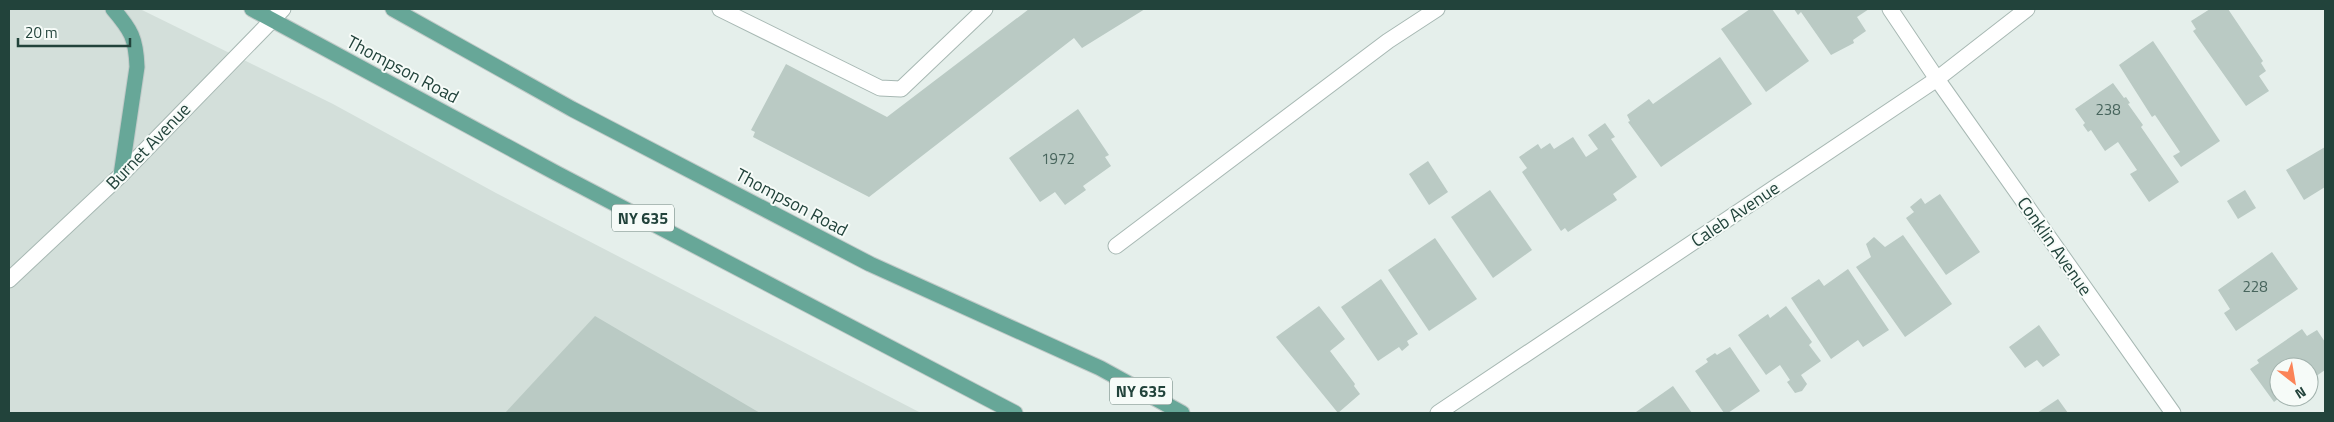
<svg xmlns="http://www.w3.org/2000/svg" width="2334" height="422" font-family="'Titillium Web',sans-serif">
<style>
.built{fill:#d3dfda}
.building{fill:#bacac4}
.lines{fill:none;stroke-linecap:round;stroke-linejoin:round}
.service-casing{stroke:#a7b8b3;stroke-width:17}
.minor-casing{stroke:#a7b8b3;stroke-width:17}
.tertiary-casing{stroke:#a7b8b3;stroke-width:17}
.primary-casing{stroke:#c1cac8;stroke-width:17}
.service{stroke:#fff;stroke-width:15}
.minor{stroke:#fff;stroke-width:15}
.tertiary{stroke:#fff;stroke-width:15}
.primary{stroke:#67a798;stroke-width:15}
.labels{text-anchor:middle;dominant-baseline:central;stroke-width:4;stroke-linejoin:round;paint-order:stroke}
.number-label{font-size:15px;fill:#48655d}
.shield{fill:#f6fbf8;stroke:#627a74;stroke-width:1}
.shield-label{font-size:16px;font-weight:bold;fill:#22433b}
.street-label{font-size:18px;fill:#22433b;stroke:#f6fbf8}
</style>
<rect width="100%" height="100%" fill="#e5efeb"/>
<path class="built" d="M9 9H140L333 104 496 193 921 413H9Z"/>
<g class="building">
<path d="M1029 9H1145L1082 48 1074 38 869 197 753 137 755 132 751 130 786 64 887 117Z"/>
<path d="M1750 9H1772L1809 61 1766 92 1721 29Z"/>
<path d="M1794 9H1869L1857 17 1866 31 1853 40 1854 43 1831 55 1801 12 1798 15Z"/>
<path d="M2210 9H2228L2263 61 2261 63 2266 71 2259 76 2269 91 2246 106 2193 31 2196 29 2191 21Z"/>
<path d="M2153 41 2220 141 2181 167 2173 156 2180 152 2155 115 2152 117 2119 65Z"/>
<path d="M1720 57 1752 104 1661 167 1628 122 1630 121 1627 115 1649 99 1653 104Z"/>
<path d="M2113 83 2124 98 2126 97 2130 103 2128 104 2143 125 2141 127 2179 182 2149 202 2130 174 2137 170 2118 142 2105 151 2091 130 2088 132 2083 125 2085 123 2075 109Z"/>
<path d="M1078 109 1109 155 1105 157 1111 166 1083 186 1086 190 1065 205 1055 192 1040 202 1009 158Z"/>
<path d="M1605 123 1615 137 1611 139 1637 177 1613 194 1617 200 1568 232 1565 228 1561 231 1522 172 1527 168 1519 157 1538 144 1541 149 1550 143 1554 149 1573 137 1586 157 1598 149 1588 135Z"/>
<path d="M2325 147V187L2304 200 2286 170Z"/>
<path d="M1428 161 1448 192 1429 205 1409 174Z"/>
<path d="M1490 190 1532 250 1493 278 1451 217Z"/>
<path d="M2245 190 2256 208 2238 219 2227 201Z"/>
<path d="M1940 194 1980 252 1946 275 1906 218 1914 212 1910 207 1921 198 1925 204Z"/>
<path d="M1903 235 1952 304 1905 337 1856 267 1871 257 1866 244 1874 237 1885 247Z"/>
<path d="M1435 238 1477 299 1429 331 1388 270Z"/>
<path d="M2272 252 2298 289 2236 331 2224 313 2230 309 2218 290Z"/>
<path d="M1848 269 1889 330 1863 347 1858 340 1831 359 1791 298 1819 279 1824 286Z"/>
<path d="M1381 279 1418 334 1407 341 1409 345 1402 351 1399 347 1378 361 1341 307Z"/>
<path d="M1319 306 1345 339 1330 351 1355 384 1354 386 1360 394 1338 413 1276 337Z"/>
<path d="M1786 306 1812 342 1809 345 1821 361 1801 375 1807 384 1802 391 1795 393 1787 382 1790 380 1780 365 1766 375 1738 335 1768 314 1770 318Z"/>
<path d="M595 316 760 413H505Z"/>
<path d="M2039 325 2060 355 2043 367 2037 360 2025 368 2009 347Z"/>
<path d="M2302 329 2307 336 2317 330 2325 342V370L2309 381V367H2279V398L2274 402 2250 369 2259 363 2257 360Z"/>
<path d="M1730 347 1760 391 1728 413H1724L1695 371 1708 362 1706 359 1715 353 1717 355Z"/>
<path d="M1673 386 1692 413H1637L1636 412Z"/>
<path d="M2058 399 2068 413H2037Z"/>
</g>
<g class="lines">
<g class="service-casing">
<path id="service" d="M720 9 880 88 901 89 985 9"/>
</g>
<g class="minor-casing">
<g id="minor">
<path d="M1890 9 1937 79 2173 413"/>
<path d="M1116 246 1388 41 1437 9"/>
<path d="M1438 413 1937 79 2027 9"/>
</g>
</g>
<g class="tertiary-casing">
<path id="tertiary" d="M9 280 121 175 283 9"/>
</g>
<g class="primary-casing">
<g id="primary">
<path d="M113 9C131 30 136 38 137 67L121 175"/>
<path d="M252 9 556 173 1015 413"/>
<path d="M393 9 572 109 870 264 1100 368 1182 413"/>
</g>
</g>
<use href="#service" class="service"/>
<use href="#minor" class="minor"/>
<use href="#tertiary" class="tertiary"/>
<use href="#primary" class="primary"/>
</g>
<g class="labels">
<g class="number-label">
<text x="2108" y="109">238</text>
<text x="1058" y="158">1972</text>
<text x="2255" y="286">228</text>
</g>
<g class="shield">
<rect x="612" y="204.5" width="62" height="27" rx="4"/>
<rect x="1110" y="377.5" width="62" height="27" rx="4"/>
</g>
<g class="shield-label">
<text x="643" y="218">NY 635</text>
<text x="1141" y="391">NY 635</text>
</g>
<g class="street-label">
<text transform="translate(403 69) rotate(28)">Thompson Road</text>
<text transform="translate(148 146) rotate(-46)">Burnet Avenue</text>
<text transform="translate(792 202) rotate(28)">Thompson Road</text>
<text transform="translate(1735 214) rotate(-34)">Caleb Avenue</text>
<text transform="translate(2055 246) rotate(55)">Conklin Avenue</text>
</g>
</g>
<rect width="2334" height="422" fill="none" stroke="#22433b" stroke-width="20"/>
<g transform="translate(2294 382) rotate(149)"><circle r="24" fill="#f6fbf8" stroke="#a1b1ac"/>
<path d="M0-4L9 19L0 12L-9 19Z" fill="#fb8357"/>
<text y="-8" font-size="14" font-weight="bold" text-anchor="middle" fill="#22433b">N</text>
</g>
<path d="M18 38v8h112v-8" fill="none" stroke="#22433b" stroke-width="2.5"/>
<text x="25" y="38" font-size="15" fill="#22433b" stroke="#f6fbf8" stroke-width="4" paint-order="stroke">20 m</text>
</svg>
